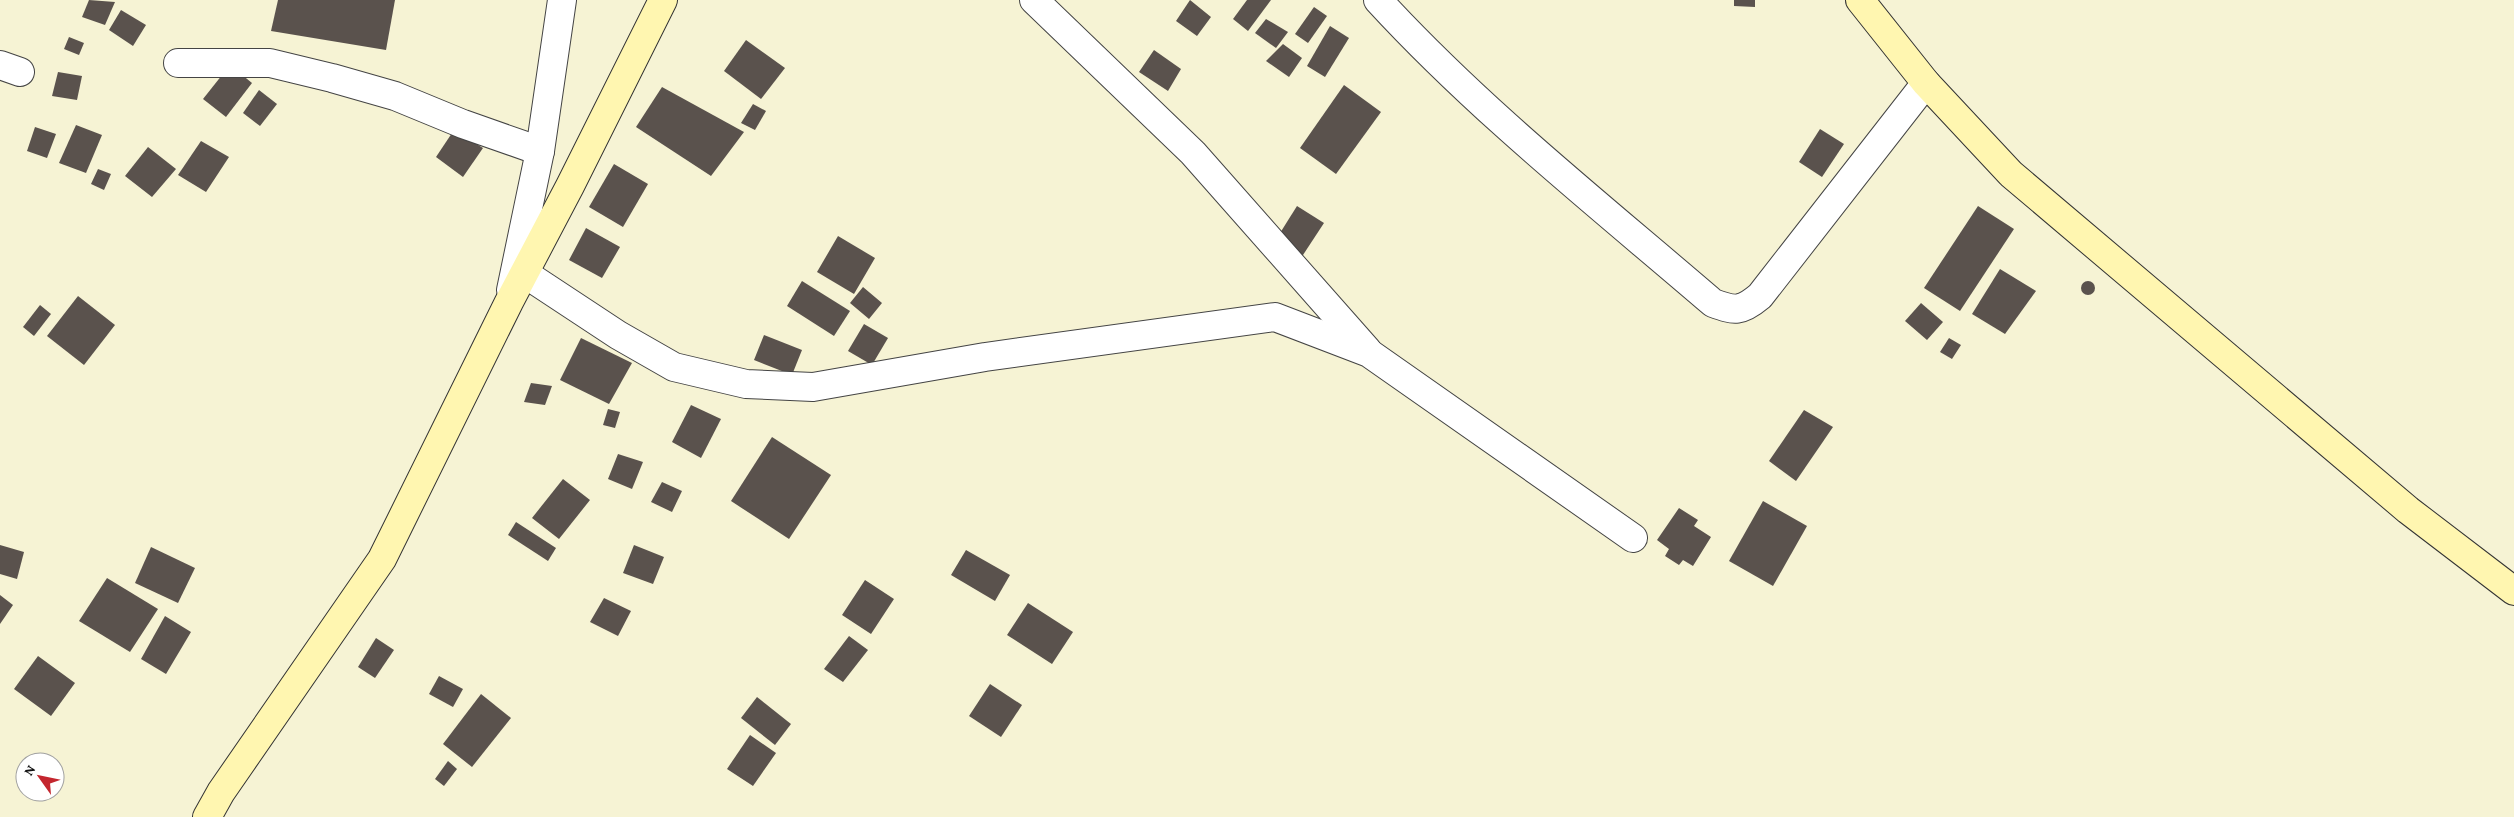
<svg xmlns="http://www.w3.org/2000/svg" width="2514" height="817" font-family="'Crimson Pro',serif">
<style>
.farmland{fill:#f6f3d4;fill-rule:evenodd}
.building{fill:#5a524d}
.lines{fill:none;stroke-linecap:round;stroke-linejoin:round}
.street-casing{stroke:#444;stroke-width:30}
.secondary-casing{stroke:#333;stroke-width:30}
.street{stroke:#fff;stroke-width:28}
.secondary{stroke:#fff6b0;stroke-width:28}
</style>
<rect width="100%" height="100%" fill="#fffdf5"/>
<path class="farmland" d="M0 0H2514V817H0ZM25 762H55V792H25Z"/>
<g class="building">
<path d="M89 0 115 2 105 25 82 17Z"/>
<path d="M278 0H395L386 50 271 31Z"/>
<path d="M1190 0 1211 17 1197 36 1176 21Z"/>
<path d="M1247 0H1271L1248 31 1233 19Z"/>
<path d="M1734 0H1755V7L1734 6Z"/>
<path d="M1314 7 1327 16 1308 43 1295 34Z"/>
<path d="M121 10 146 25 133 46 109 30Z"/>
<path d="M1266 19 1288 32 1276 48 1255 33Z"/>
<path d="M1330 26 1349 38 1325 77 1307 66Z"/>
<path d="M69 37 84 43 79 55 64 49Z"/>
<path d="M746 40 785 68 761 99 724 71Z"/>
<path d="M1283 44 1302 58 1289 77 1266 61Z"/>
<path d="M1154 50 1181 69 1168 91 1139 72Z"/>
<path d="M230 65 252 83 226 117 203 99Z"/>
<path d="M58 72 82 76 77 100 52 96Z"/>
<path d="M1344 85 1381 112 1336 174 1300 148Z"/>
<path d="M662 87 744 132 711 176 636 127Z"/>
<path d="M259 90 277 104 260 126 243 113Z"/>
<path d="M753 104 766 111 755 130 741 123Z"/>
<path d="M76 125 102 135 86 173 59 163Z"/>
<path d="M35 127 56 134 47 158 27 151Z"/>
<path d="M1820 129 1844 144 1822 177 1799 162Z"/>
<path d="M454 130 483 148 463 177 436 157Z"/>
<path d="M201 141 229 157 206 192 178 175Z"/>
<path d="M148 147 176 169 152 197 125 176Z"/>
<path d="M614 164 648 184 623 227 589 207Z"/>
<path d="M98 169 111 174 104 190 91 184Z"/>
<path d="M1297 206 1324 223 1301 258 1275 241Z"/>
<path d="M1978 206 2014 229 1960 311 1924 288Z"/>
<path d="M586 228 620 247 602 278 569 260Z"/>
<path d="M838 236 875 258 854 294 817 272Z"/>
<path d="M2000 269 2036 291 2005 334 1972 314Z"/>
<circle cx="2088" cy="288" r="7"/>
<path d="M802 281 850 311 834 336 787 306Z"/>
<path d="M863 287 882 303 869 319 850 303Z"/>
<path d="M78 296 115 325 84 365 47 336Z"/>
<path d="M1921 303 1943 322 1927 340 1905 321Z"/>
<path d="M40 305 51 314 34 336 23 327Z"/>
<path d="M864 324 888 338 872 365 848 351Z"/>
<path d="M764 335 802 350 792 375 754 360Z"/>
<path d="M581 338 632 363 609 404 560 380Z"/>
<path d="M1949 338 1961 345 1952 359 1940 352Z"/>
<path d="M531 383 552 386 545 405 524 402Z"/>
<path d="M691 405 721 419 701 458 672 442Z"/>
<path d="M608 409 620 412 615 428 603 425Z"/>
<path d="M1804 410 1833 427 1796 481 1769 461Z"/>
<path d="M772 437 831 475 789 539 731 501Z"/>
<path d="M618 454 643 462 632 489 608 479Z"/>
<path d="M563 479 590 500 559 539 532 518Z"/>
<path d="M662 482 682 491 672 512 651 502Z"/>
<path d="M1763 501 1807 526 1773 586 1729 561Z"/>
<path d="M1679 508 1698 520 1694 526 1711 537 1693 566 1683 560 1679 565 1665 556 1669 549 1657 540Z"/>
<path d="M516 522 556 548 548 561 508 535Z"/>
<path d="M0 545 24 552 17 579 0 574Z"/>
<path d="M634 545 664 557 653 584 623 573Z"/>
<path d="M151 547 195 568 178 603 135 583Z"/>
<path d="M966 550 1010 575 995 601 951 575Z"/>
<path d="M107 578 158 609 130 652 79 621Z"/>
<path d="M865 580 894 599 871 634 842 615Z"/>
<path d="M0 595 13 605 0 624Z"/>
<path d="M604 598 631 611 618 636 590 622Z"/>
<path d="M1028 603 1073 632 1052 664 1007 635Z"/>
<path d="M165 616 191 632 166 674 141 659Z"/>
<path d="M849 636 868 650 843 682 824 669Z"/>
<path d="M376 638 394 650 375 678 358 667Z"/>
<path d="M38 656 75 683 51 716 14 689Z"/>
<path d="M439 676 463 689 453 707 429 694Z"/>
<path d="M990 684 1022 705 1001 737 969 716Z"/>
<path d="M481 694 511 718 472 767 443 744Z"/>
<path d="M757 697 791 724 775 745 741 718Z"/>
<path d="M750 735 776 753 753 786 727 769Z"/>
<path d="M448 761 457 769 444 786 435 779Z"/>
</g>
<g class="lines">
<g class="street-casing">
<g id="street">
<path d="M1034 0 1193 153 1367 350"/>
<path d="M1378 0C1480 111 1599 205 1713 303 1735 311 1741 312 1760 296L1926 83"/>
<path d="M178 63H270L332 78 395 96 463 124 540 151"/>
<path d="M0 65 20 72"/>
<path d="M524 273 618 335 674 367 746 384 813 387 985 357 1275 317 1369 353 1633 538"/>
<path d="M511 290 540 151 562 0"/>
</g>
</g>
<g class="secondary-casing">
<g id="secondary">
<path d="M1860 0 1926 83 2011 174 2408 510 2514 591"/>
<path d="M207 817 221 792 382 559 509 302 570 186 663 0"/>
</g>
</g>
<use href="#street" class="street"/>
<use href="#secondary" class="secondary"/>
</g>
<g transform="translate(40 777) rotate(303)"><circle r="24" fill="#ffffff" stroke="#a0a0a0"/>
<path d="M0-4L9 19L0 12L-9 19Z" fill="#c4262e"/>
<text y="-8" font-size="14" font-weight="bold" text-anchor="middle" fill="#111111">N</text>
</g>
</svg>
